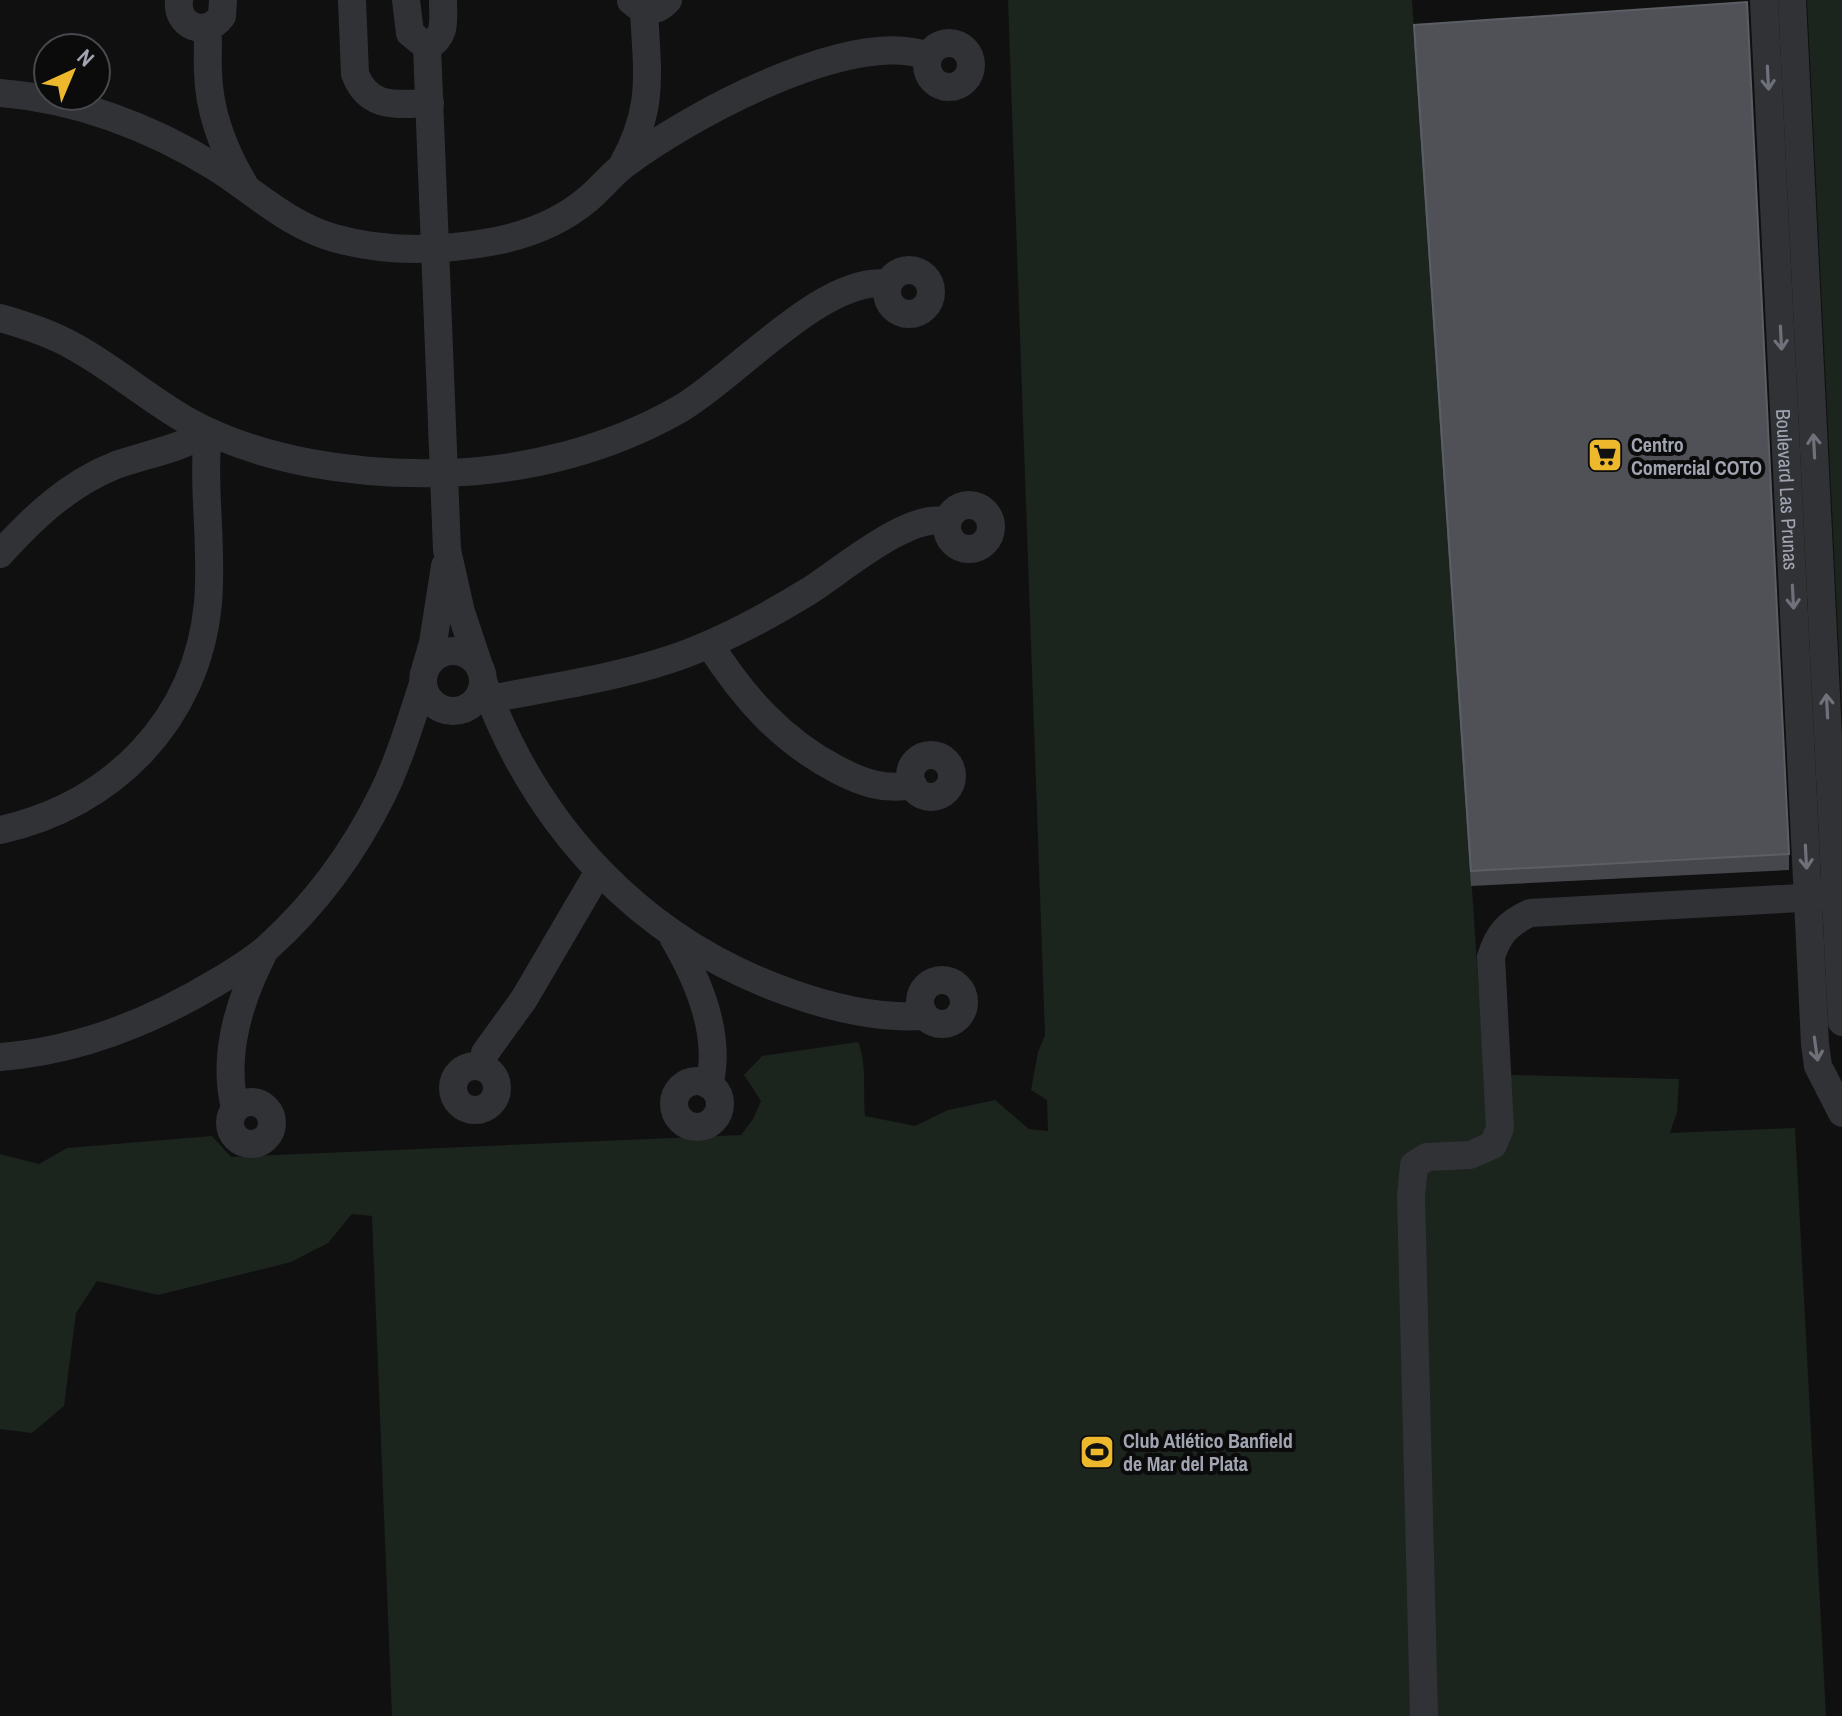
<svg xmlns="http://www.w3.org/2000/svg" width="1842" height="1716" font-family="'Archivo Narrow',sans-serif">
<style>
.green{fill:#1c241e}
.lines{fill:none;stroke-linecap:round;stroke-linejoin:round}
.minor{stroke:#313236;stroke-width:28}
.wall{fill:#46474c}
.building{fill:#505157;stroke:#5c5e65;stroke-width:2}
.oneway{stroke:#6f717a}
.labels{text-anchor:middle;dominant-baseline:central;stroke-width:8;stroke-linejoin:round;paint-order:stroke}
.poi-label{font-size:20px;font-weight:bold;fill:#a1a5b2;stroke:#0b0b0c;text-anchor:start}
.street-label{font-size:20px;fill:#a1a5b2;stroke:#0b0b0c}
</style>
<rect width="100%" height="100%" fill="#101011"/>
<g class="green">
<path d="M1008 0H1412L1485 1082 1514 1075 1679 1079 1677 1112 1670 1133 1795 1128 1826 1716H392L372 1216 352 1214 328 1243 291 1262 158 1295 97 1281 76 1313 64 1406 32 1433 0 1429V1154L39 1164 67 1148 212 1136 231 1157 741 1135 753 1119 761 1101 744 1075 762 1056 858 1042C867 1062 863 1093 865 1116L915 1126 948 1110 995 1100 1029 1129 1048 1131 1047 1100 1031 1090 1038 1052 1045 1035Z"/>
<path d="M1807 0H1842V714Z"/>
</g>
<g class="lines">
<g class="minor">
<path d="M179 0C176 27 206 38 222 16L223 0"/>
<path d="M352 0 355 74C369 110 397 104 430 103"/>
<path d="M406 0 410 33 427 47"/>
<path id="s1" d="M1764 0 1815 1044 1818 1066 1842 1113"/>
<path d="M1792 0 1842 1022"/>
<path d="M631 1C643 12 657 13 668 0"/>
<path d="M207 28C209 43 207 57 208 72 209 113 223 149 244 184"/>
<circle cx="949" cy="65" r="22"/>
<path d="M427 47 447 550 461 612 478 663"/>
<path d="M427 47C447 36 443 21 443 0"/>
<path d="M0 93C76 99 151 127 215 167 255 192 288 225 334 238 386 253 443 251 496 241 530 234 562 221 588 199 601 188 611 175 624 165 685 118 851 27 928 56"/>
<path d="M622 166C655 107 647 74 644 10"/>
<circle cx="909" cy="292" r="22"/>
<path d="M0 318C25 325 50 333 73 346 112 367 146 397 184 419 260 462 357 475 442 473 525 471 608 450 680 409 735 377 825 274 888 284"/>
<circle cx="969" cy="527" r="22"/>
<path d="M0 554C34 517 68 484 116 465 148 454 179 449 208 432"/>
<path d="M710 645C743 697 781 740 836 769 861 782 884 791 913 785"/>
<circle cx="453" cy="681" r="30"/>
<path d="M426 667 433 643 445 566"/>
<path d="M483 681C536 827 641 940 788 992 832 1008 878 1019 925 1016"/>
<path d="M490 699C550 687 610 679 668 660 718 644 765 618 809 591 841 571 911 510 947 522"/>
<circle cx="931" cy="776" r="21"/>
<path d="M0 830C113 805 197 720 208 603 213 546 202 489 208 432"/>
<path d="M674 939C698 980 722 1036 709 1085"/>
<circle cx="942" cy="1002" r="22"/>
<path d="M0 1057C77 1051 151 1022 217 982 234 972 252 961 267 948 315 905 355 850 383 793 400 758 411 720 423 684"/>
<circle cx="475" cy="1088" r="22"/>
<path d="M482 1067 485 1053 524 999 599 871"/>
<circle cx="697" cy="1104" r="23"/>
<circle cx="251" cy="1123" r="21"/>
<path d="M235 1108C222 1056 239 1001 263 954"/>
<path d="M1424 1716 1411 1196 1414 1165 1427 1157 1470 1155 1493 1145 1500 1128 1491 957C1498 934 1508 923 1530 913L1836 896"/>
</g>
</g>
<path class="wall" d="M1414 25 1789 854V870L1471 886 1414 40Z"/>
<path class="building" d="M1747 2 1789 854 1471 871 1414 25Z"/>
<defs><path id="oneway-shaft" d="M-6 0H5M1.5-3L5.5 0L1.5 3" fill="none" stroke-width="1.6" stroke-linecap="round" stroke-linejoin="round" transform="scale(2)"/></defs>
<g class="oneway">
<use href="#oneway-shaft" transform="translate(1768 78) rotate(87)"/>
<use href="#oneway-shaft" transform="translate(1781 338) rotate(87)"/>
<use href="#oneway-shaft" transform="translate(1814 446) rotate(-93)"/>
<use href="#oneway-shaft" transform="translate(1793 597) rotate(87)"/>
<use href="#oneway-shaft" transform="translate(1827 706) rotate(-93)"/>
<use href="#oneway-shaft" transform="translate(1806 857) rotate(87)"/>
<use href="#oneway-shaft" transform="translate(1816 1049) rotate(82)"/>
</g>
<defs>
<g id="supermarket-square" transform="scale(1.8)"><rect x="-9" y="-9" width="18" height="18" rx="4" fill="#edb82c" stroke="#0b0b0c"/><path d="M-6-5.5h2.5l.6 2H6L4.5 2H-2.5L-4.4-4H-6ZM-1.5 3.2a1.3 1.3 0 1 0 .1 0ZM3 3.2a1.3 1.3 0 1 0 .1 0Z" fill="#111"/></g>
<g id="stadium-square" transform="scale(1.8)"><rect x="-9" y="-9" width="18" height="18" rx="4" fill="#edb82c" stroke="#0b0b0c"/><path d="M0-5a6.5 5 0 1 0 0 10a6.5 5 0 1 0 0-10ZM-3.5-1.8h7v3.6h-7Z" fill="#111"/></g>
</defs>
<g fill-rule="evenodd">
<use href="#supermarket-square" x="1605" y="455"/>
<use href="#stadium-square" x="1097" y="1452"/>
</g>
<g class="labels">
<g class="poi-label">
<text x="1631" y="444">Centro<tspan x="1631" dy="23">Comercial COTO</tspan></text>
<text x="1123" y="1440">Club Atlético Banfield<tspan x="1123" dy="23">de Mar del Plata</tspan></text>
</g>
<g class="street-label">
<text stroke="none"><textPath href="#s1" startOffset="490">Boulevard Las Prunas</textPath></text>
</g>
</g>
<g transform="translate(72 72) rotate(44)"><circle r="38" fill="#0b0b0c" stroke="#47494e" stroke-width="2"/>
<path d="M0-6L14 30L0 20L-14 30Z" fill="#edb82c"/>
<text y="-12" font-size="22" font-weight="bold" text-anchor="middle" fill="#a1a5b2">N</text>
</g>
</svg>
